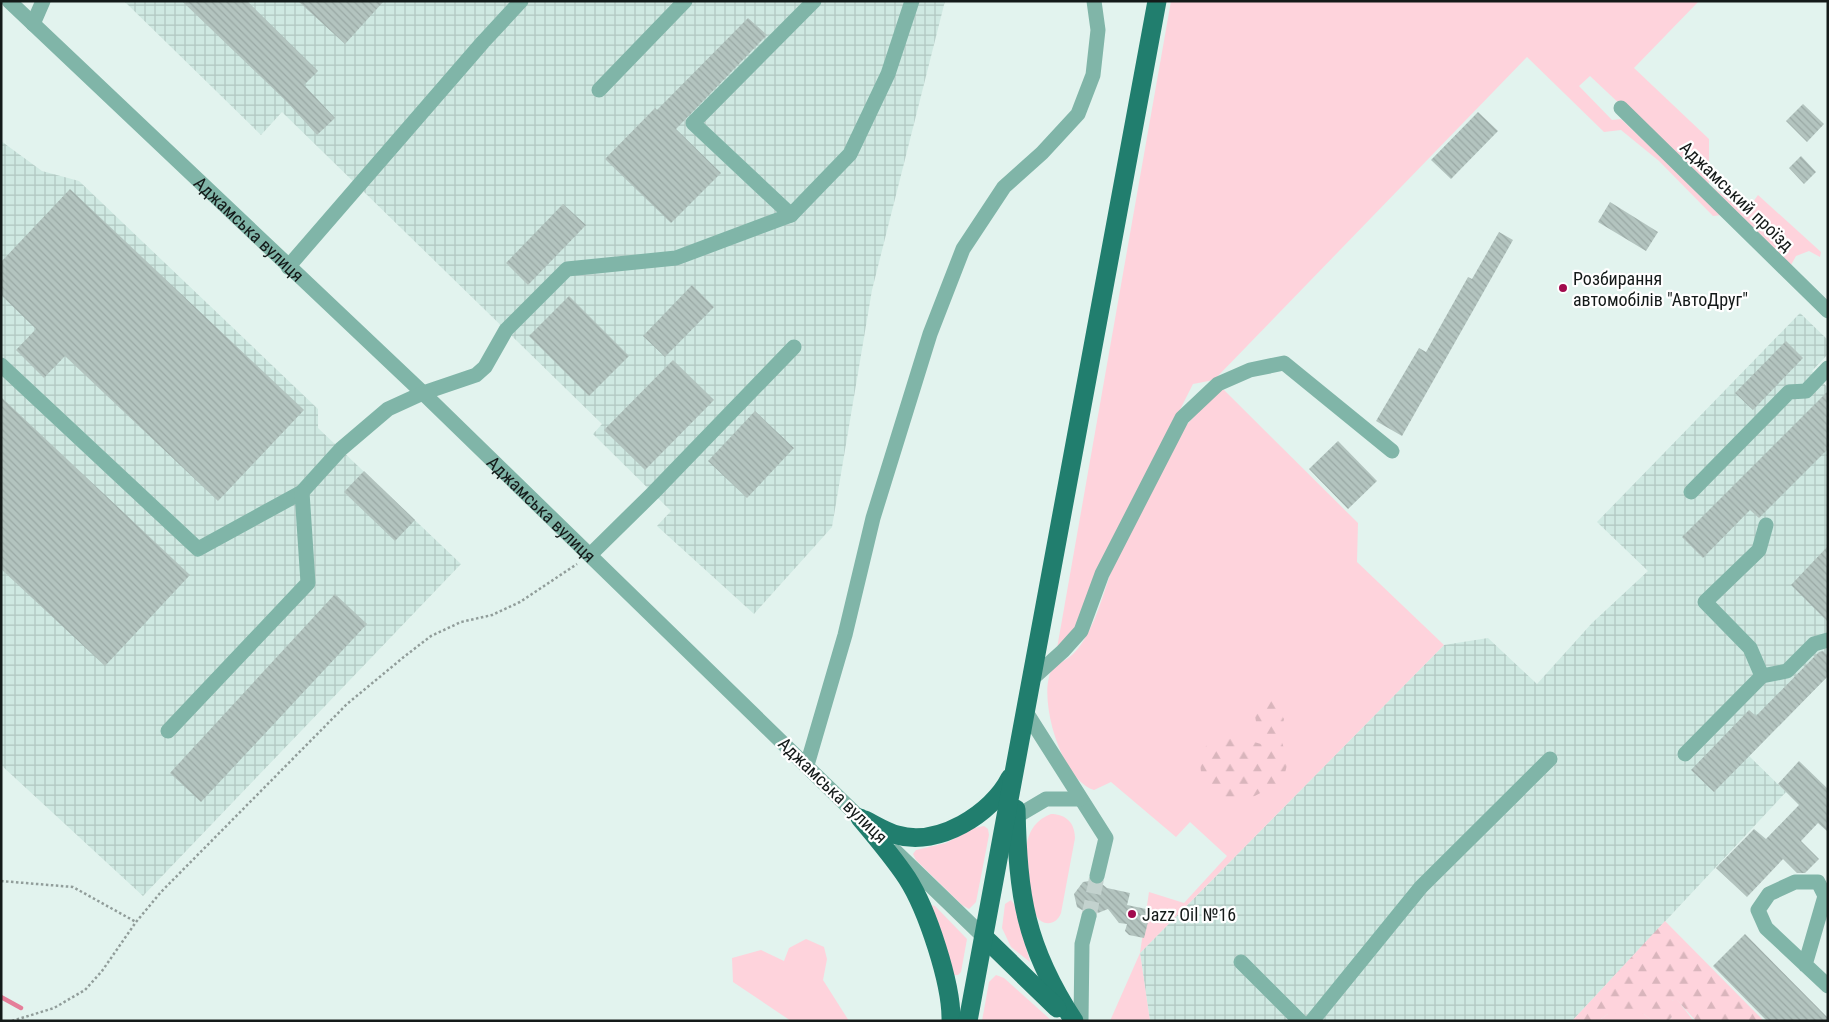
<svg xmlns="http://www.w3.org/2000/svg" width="1829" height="1022" font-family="'Roboto Condensed',sans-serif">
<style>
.industrial{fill:url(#industrial-grid)}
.grass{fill:#fed3dc}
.forest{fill:url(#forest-firs)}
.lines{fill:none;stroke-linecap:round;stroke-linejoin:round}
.stream{stroke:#e57e99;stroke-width:4.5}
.building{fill:url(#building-back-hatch)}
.minor-tunnel{stroke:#c3d2ce;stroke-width:15;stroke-dasharray:15 8;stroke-linecap:butt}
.path{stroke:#919d9a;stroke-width:2.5;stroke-dasharray:2.5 2.5;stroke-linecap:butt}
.minor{stroke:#80b5a8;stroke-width:15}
.major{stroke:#217e6e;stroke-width:19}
.poi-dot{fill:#a10a4d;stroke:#fff;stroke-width:2}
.labels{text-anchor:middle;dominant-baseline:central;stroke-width:4.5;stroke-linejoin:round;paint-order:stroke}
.street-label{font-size:18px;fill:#141a19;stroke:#fff}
.poi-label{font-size:18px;fill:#141a19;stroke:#fff;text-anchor:start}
</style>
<defs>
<pattern id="industrial-grid" width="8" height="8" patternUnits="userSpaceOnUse" patternTransform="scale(1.25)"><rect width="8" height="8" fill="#cfe9e2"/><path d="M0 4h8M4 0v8" fill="none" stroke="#b1c7c1"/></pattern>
<pattern id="forest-firs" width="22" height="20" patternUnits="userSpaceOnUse" patternTransform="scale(1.25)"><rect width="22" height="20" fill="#fed3dc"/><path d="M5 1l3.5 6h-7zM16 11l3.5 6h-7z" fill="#d9b5bc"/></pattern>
<pattern id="building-back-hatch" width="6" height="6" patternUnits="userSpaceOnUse" patternTransform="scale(1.25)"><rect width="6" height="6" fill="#b3c4bf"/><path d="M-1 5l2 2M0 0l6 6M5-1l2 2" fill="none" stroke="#99a8a4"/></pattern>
</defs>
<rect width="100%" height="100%" fill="#e2f3ee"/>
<g class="industrial">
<path d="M124 1H945L872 290 832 527 754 614 657 526 671 511 593 434 602 424 282 112 261 135Z"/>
<path d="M1 141 42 171 79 181 318 409V428L461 564 143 896 1 765Z"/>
<path d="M1800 313 1828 340V354L1812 371 1828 388V676L1749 756 1786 792 1572 1021H1150L1140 953 1444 645 1488 638 1537 684 1592 623 1648 571 1597 522Z"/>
</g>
<g class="grass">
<path d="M1171 1H1699L1634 68 1709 139V184L1745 213 1758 195 1821 252 1820 257 1809 251 1796 256 1791 265 1590 76 1579 86 1612 120 1621 119 1723 215 1713 216 1659 161 1621 130 1604 132 1527 57 1214 380 1193 384 1144 481 1077 630 1056 654Z"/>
<path d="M1223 389 1358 523 1357 562 1444 645 1140 953 1150 1021H1110L1140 953 1149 892 1184 903 1227 856 1190 822 1176 837 1111 782 1094 790C1062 780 1041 707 1049 677 1052 664 1064 663 1073 654 1078 649 1083 642 1086 636 1098 616 1103 594 1111 572 1124 542 1139 513 1154 483 1164 463 1174 438 1190 421 1200 409 1212 399 1223 389Z"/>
<path d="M1051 814C1066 814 1075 823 1075 838L1061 913C1056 926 1042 927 1035 914 1029 883 1011 829 1051 814Z"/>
<path d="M984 826 988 829 989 835 976 902 969 909 962 905 916 860 913 854 916 850 946 843 974 828Z"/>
<path d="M1011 900 1014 904 1030 962 1011 947 1002 928 1005 904Z"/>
<path d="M931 905 935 906 967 939 961 972 958 975H954Z"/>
<path d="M806 939 824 947 827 959 823 980 849 1021H791L733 982 732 958 761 950 784 961 789 948Z"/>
<path d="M996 975 1004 978 1052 1021H982L989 982Z"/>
<path d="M1676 998 1692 1019 1696 1021H1668L1672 1017V1001Z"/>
<path d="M1608 1014H1644L1652 1021H1598Z"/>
</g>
<g class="forest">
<path d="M1270 695 1284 719 1280 736 1288 761 1283 781 1251 798 1220 804 1201 772 1199 753 1218 735 1237 737 1261 744 1252 703Z"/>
<path d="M1665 921 1764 1021H1696L1676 999 1672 1001V1017L1668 1021H1652L1644 1014H1608L1598 1021H1572Z"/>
</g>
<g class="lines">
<path class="stream" d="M1 997 21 1008"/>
</g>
<g class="building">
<path d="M182 1H247L318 71 304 85 335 118 317 135 287 102Z"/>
<path d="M298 1H384L345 44Z"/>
<path d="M748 18 767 35 676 129 721 173 671 223 605 159 655 108 657 110Z"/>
<path d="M1803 104 1824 124 1807 142 1786 121Z"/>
<path d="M1478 112 1498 131 1451 179 1431 160Z"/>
<path d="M1801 156 1816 172 1804 184 1789 168Z"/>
<path d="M70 189 304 410 218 501 65 356 44 378 16 350 36 329 1 295V262Z"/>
<path d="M1610 202 1658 232 1646 251 1598 222Z"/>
<path d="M563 204 586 225 528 285 506 263Z"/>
<path d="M1499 232 1513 240 1402 436 1376 421 1419 348 1426 352 1468 277 1472 279Z"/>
<path d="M692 285 714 307 665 357 643 336Z"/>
<path d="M569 296 629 356 589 396 529 336Z"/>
<path d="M1786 341 1803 358 1753 410 1735 393Z"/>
<path d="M673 360 714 400 645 470 604 430Z"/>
<path d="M1828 391V449L1759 518 1750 510 1703 558 1682 537Z"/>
<path d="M1 397 190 575 105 666 1 569Z"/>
<path d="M755 411 794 448 747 498 708 461Z"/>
<path d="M1338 441 1377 481 1348 509 1309 469Z"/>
<path d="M364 471 415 520 395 541 344 492Z"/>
<path d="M1828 546V622L1791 585Z"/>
<path d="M335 594 367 624 201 802 170 773Z"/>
<path d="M1823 651 1828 656V676L1714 792 1691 770 1749 710 1756 716 1819 652Z"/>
<path d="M1799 761 1828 789V832L1818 823 1801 841 1819 859 1805 873H1797L1783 859 1747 897 1716 868 1754 829 1766 839 1799 805 1778 784Z"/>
<path d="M1089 881 1094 885 1102 884 1107 888 1130 893 1127 905 1151 910 1144 938 1129 935 1125 931 1127 924 1119 923 1108 909 1098 913 1092 907 1082 910 1077 907 1074 894 1083 882Z"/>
<path d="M1745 934 1828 1018V1021H1767L1713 966Z"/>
</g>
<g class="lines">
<path class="minor-tunnel" d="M1089 916 1097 876"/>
<g class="path">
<path d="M1 881 73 887 136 922"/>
<path d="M12 1021 54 1008 85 990 102 971 136 922 161 892 347 704 405 656 431 636 461 622 492 615 520 602 577 564"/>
</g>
<g class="minor">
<path id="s1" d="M9 1 423 393 868 826"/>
<path d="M33 24 43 1"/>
<path d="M599 90 685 1"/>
<path d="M1621 108 1828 311"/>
<path d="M791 215 693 123 814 1"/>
<path d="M288 267 483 42 521 1"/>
<path d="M1 365 198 549 302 492 341 449 388 409 423 393 476 375 485 367 506 330 567 269 676 258 791 215 850 154 888 74 912 1"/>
<path d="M1691 492 1789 392 1806 391 1828 368"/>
<path d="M591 554 653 493 794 347"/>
<path d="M1762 676 1750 648 1705 602 1759 550 1766 525"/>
<path d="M1032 679 1063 651 1081 631 1102 574 1182 418 1218 384 1250 370 1284 363 1392 451"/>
<path d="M1026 712 1106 838 1097 876"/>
<path d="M168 731 308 583 302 492"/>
<path d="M1685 754 1762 676 1787 671 1814 644 1828 640"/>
<path d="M807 765 845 635 873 518 930 334 963 249 1004 187 1042 153 1078 114 1093 75 1098 30 1094 1"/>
<path d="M1017 816 1046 799H1080"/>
<path d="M896 852 985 938"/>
<path d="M1241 962 1300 1021"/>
<path d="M1805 965 1825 896 1818 882H1795L1769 894 1758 910 1766 928 1828 986"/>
<path d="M1081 1021 1082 944 1089 916"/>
<path d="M1312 1021 1421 887 1550 759"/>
</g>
<g class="major">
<path d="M1016 809C1018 896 1025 946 1074 1021"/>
<path d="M860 818C876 837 893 857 907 878 927 909 952 984 951 1021"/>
<path d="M865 820C875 825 886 832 897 835 938 847 992 814 1010 778"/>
<path d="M985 938 1057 1008"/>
<path d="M968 1021 1157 1"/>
</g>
</g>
<g class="poi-dot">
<circle cx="1563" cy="288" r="5"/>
<circle cx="1132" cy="914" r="5"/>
</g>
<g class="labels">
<g class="street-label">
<text transform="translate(1737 196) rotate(44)">Аджамський проїзд</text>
<text stroke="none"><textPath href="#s1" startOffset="331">Аджамська вулиця</textPath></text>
<text stroke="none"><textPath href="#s1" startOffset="736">Аджамська вулиця</textPath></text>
<text transform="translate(833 790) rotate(44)">Аджамська вулиця</text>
</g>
<g class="poi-label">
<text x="1573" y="278">Розбирання<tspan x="1573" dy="21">автомобілів "АвтоДруг"</tspan></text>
<text x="1142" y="914">Jazz Oil №16</text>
</g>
</g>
<rect width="1829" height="1022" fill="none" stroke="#141a19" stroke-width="5"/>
</svg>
